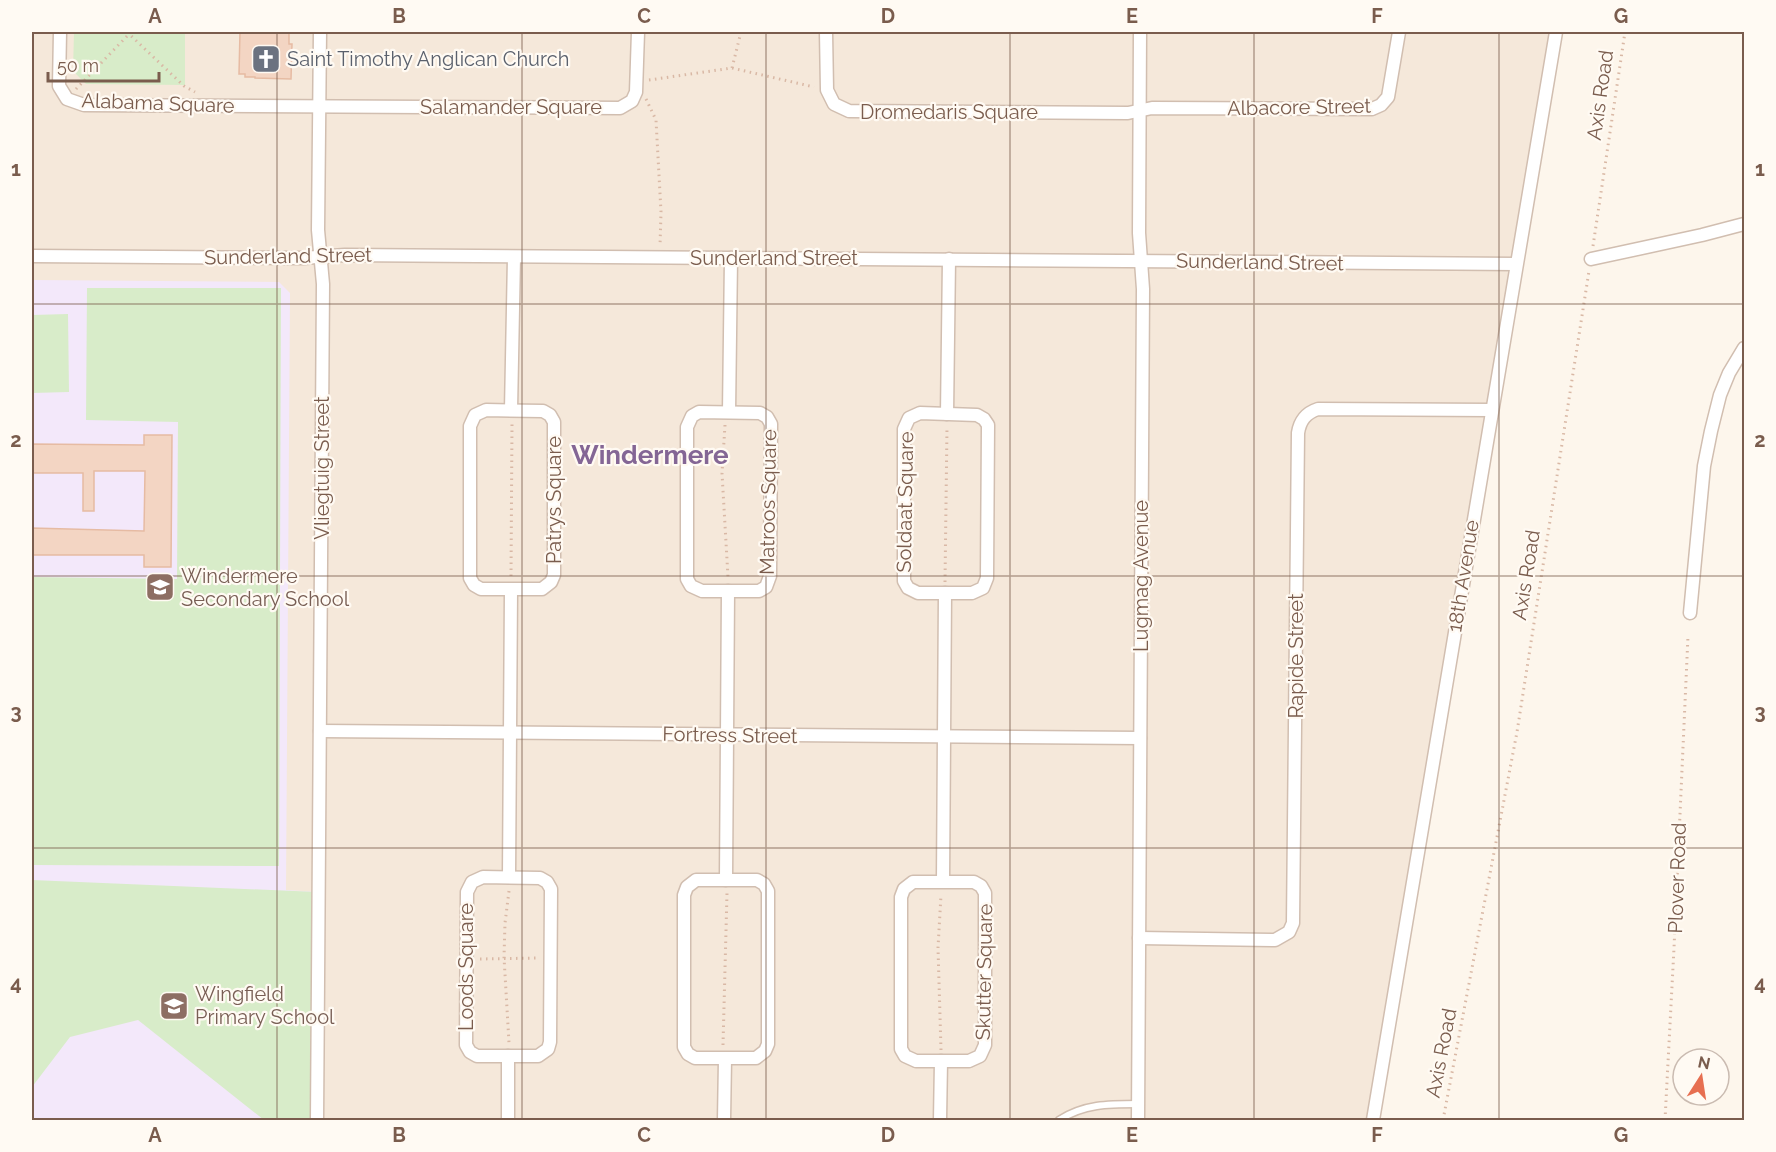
<svg xmlns="http://www.w3.org/2000/svg" width="1776" height="1152" font-family="Raleway,sans-serif">
<style>
.residential{fill:#f5e8da}
.education{fill:#f3e8fa}
.green{fill:#d8ecc9}
.building{fill:#f3d5c3;stroke:#e6bba3;stroke-width:1.5}
.lines{fill:none;stroke-linecap:round;stroke-linejoin:round}
.lane-casing{stroke:#d1beb0;stroke-width:9}
.street-casing{stroke:#d1beb0;stroke-width:15}
.path{stroke:#d9b8a5;stroke-width:3;stroke-dasharray:1.5 4.5;stroke-linecap:butt}
.lane{stroke:#fff;stroke-width:6}
.street{stroke:#fff;stroke-width:12}
.grid{fill:none;stroke:#7a5c4d;stroke-width:1.5;stroke-opacity:0.55}
.labels{text-anchor:middle;dominant-baseline:central;stroke-width:4.5;stroke-linejoin:round;paint-order:stroke}
.worship-label{font-size:20px;fill:#5b616d;stroke:#fffaf3;text-anchor:start}
.street-label{font-size:20px;fill:#7a5c4d;stroke:#fffaf3}
.education-label{font-size:20px;fill:#785e54;stroke:#fffaf3;text-anchor:start}
.district-label{font-size:26px;font-weight:bold;fill:#846695;stroke:#fffaf3}
.neatline{fill:none;stroke:#7a5c4d;stroke-width:2}
.grid-label{font-size:20px;text-anchor:middle;font-weight:bold;fill:#7a5c4d}
</style>
<rect width="100%" height="100%" fill="#fdf6ec"/>
<path class="residential" d="M32 32H1556L1373 1120H32Z"/>
<path class="education" d="M32 280 279 282 290 293 286 890 318 892 317 1120H32Z"/>
<g class="green">
<path d="M74 32H185V85L86 84 73 71Z"/>
<path d="M87 288H281L279 866 32 865V577L177 579 178 422 86 420Z"/>
<path d="M68 314 69 392 32 393V315Z"/>
<path d="M32 880 318 892 317 1120H264L138 1020 70 1037 32 1087Z"/>
</g>
<g class="building">
<path d="M240 32H289V44H292L291 79 255 78V77H245V74H239Z"/>
<path d="M144 435H172L171 567H144V555H32V528L144 531 145 471H94V511H83V473H32V444L144 445Z"/>
</g>
<g class="lines">
<g class="lane-casing">
<path id="lane" d="M1059 1120C1084 1104 1108 1104 1138 1104"/>
</g>
<g class="street-casing">
<g id="street">
<path d="M60 32 59 86 67 99 84 105 620 108 632 101 636 92 638 32"/>
<path d="M826 32 827 90 834 104 849 111 1128 113 1152 108 1372 109 1381 105 1388 97 1399 32"/>
<path d="M32 256 303 258 345 255 1516 264"/>
<path d="M1591 259 1702 235 1744 224"/>
<path d="M486 410 543 411 550 415 554 422V575L551 582 542 589H481L474 585 470 578V426L475 415Z"/>
<path d="M511 410 514 257"/>
<path d="M699 412 760 413 767 417 771 424 770 576 766 587 759 591H702L691 586 687 579V427L692 416Z"/>
<path d="M729 412 731 258"/>
<path d="M920 413 977 415 984 419 988 425 987 578 983 588 972 593H918L908 588 904 581V429L909 418Z"/>
<path d="M947 414 949 259"/>
<path d="M1690 613 1704 466 1711 431 1720 395 1729 373 1744 348"/>
<path d="M320 731 1140 738"/>
<path d="M483 877 540 878 547 882 551 889 550 1042 548 1049 538 1056H477L470 1052 466 1045 467 892 472 882Z"/>
<path d="M509 877 511 590"/>
<path d="M696 880H757L764 884 768 891V1044L765 1051 756 1058H695L688 1054 684 1047V895L687 887Z"/>
<path d="M726 880 728 591"/>
<path d="M943 881 945 593"/>
<path d="M913 882H974L981 886 985 893V1045L980 1056 969 1061H916L905 1056 901 1049V897L904 889Z"/>
<path d="M1139 938 1275 940 1289 932 1293 923 1298 433C1300 420 1306 413 1318 409L1491 410"/>
<path d="M317 1120 323 284 318 230 320 32"/>
<path d="M508 1120V1056"/>
<path d="M724 1120 725 1059"/>
<path d="M940 1120 941 1061"/>
<path d="M1138 1120 1143 289 1139 233 1140 32"/>
<path d="M1373 1120 1556 32"/>
</g>
</g>
<g class="path">
<path d="M127 32 184 86 195 92"/>
<path d="M732 68 741 32"/>
<path d="M649 80 732 68 814 87"/>
<path d="M76 89 131 32"/>
<path d="M646 99 656 120 661 212 660 246"/>
<path d="M1593 246 1625 32"/>
<path d="M725 425 722 473 728 577"/>
<path d="M511 576 512 424"/>
<path d="M945 582 947 427"/>
<path d="M509 891 505 923 504 957 509 1043"/>
<path d="M480 959 539 958"/>
<path d="M723 1045 727 893"/>
<path d="M941 1050 938 948 941 895"/>
<path d="M1443 1120 1517 732 1589 271"/>
<path d="M1665 1120 1674 948 1688 636"/>
</g>
<use href="#lane" class="lane"/>
<use href="#street" class="street"/>
</g>
<path class="grid" d="M277 32V1120M522 32V1120M766 32V1120M1010 32V1120M1254 32V1120M1499 32V1120M32 304H1744M32 576H1744M32 848H1744"/>
<defs>
<g id="church-square" transform="scale(1.5)"><rect x="-9" y="-9" width="18" height="18" rx="4" fill="#6b7280" stroke="#fffaf3"/><path d="M-1.2-6h2.4v3.5h3.3v2.4h-3.3V6h-2.4V-.1h-3.3v-2.4h3.3Z" fill="#fff"/></g>
<g id="school-square" transform="scale(1.5)"><rect x="-9" y="-9" width="18" height="18" rx="4" fill="#8d6e63" stroke="#fffaf3"/><path d="M0-5L7-2L0 1L-7-2ZM-4 1L0 2.5L4 1V4Q0 6-4 4Z" fill="#fff"/></g>
</defs>
<g fill-rule="evenodd">
<use href="#church-square" x="266" y="59"/>
<use href="#school-square" x="160" y="587"/>
<use href="#school-square" x="174" y="1006"/>
</g>
<g class="labels">
<g class="worship-label">
<text x="287" y="59">Saint Timothy Anglican Church</text>
</g>
<g class="street-label">
<text transform="translate(1600 95) rotate(-82)">Axis Road</text>
<text transform="translate(158 103) rotate(2)">Alabama Square</text>
<text x="511" y="107">Salamander Square</text>
<text transform="translate(1299 107) rotate(-1)">Albacore Street</text>
<text x="949" y="112">Dromedaris Square</text>
<text transform="translate(288 256) rotate(-1)">Sunderland Street</text>
<text x="774" y="258">Sunderland Street</text>
<text transform="translate(1260 262) rotate(1)">Sunderland Street</text>
<text transform="translate(322 468) rotate(-90)">Vliegtuig Street</text>
<text transform="translate(554 500) rotate(-90)">Patrys Square</text>
<text transform="translate(768 502) rotate(-89)">Matroos Square</text>
<text transform="translate(905 502) rotate(-89)">Soldaat Square</text>
<text transform="translate(1526 575) rotate(-81)">Axis Road</text>
<text transform="translate(1141 576) rotate(-90)">Lugmag Avenue</text>
<text transform="translate(1463 576) rotate(-81)">18th Avenue</text>
<text transform="translate(1296 656) rotate(-90)">Rapide Street</text>
<text transform="translate(730 735) rotate(1)">Fortress Street</text>
<text transform="translate(1677 878) rotate(-88)">Plover Road</text>
<text transform="translate(466 967) rotate(-90)">Loods Square</text>
<text transform="translate(984 972) rotate(-89)">Skutter Square</text>
<text transform="translate(1441 1053) rotate(-79)">Axis Road</text>
</g>
<g class="education-label">
<text x="181" y="576">Windermere<tspan x="181" dy="23">Secondary School</tspan></text>
<text x="195" y="994">Wingfield<tspan x="195" dy="23">Primary School</tspan></text>
</g>
<g class="district-label">
<text x="650" y="455">Windermere</text>
</g>
</g>
<rect width="1776" height="1152" fill="none" stroke="#fffaf3" stroke-width="66"/>
<g transform="translate(1701 1077) rotate(12)"><circle r="28" fill="#fffaf3" stroke="#cabbb1" stroke-width="1.5"/>
<path d="M0-4.5L10 22L0 15L-10 22Z" fill="#e76f51"/>
<text y="-9" font-size="16" font-weight="bold" text-anchor="middle" fill="#7a5c4d">N</text>
</g>
<path d="M48 72v9h111v-9" fill="none" stroke="#7a5c4d" stroke-width="3"/>
<text x="57" y="72" font-size="18" fill="#7a5c4d" stroke="#fffaf3" stroke-width="4.5" paint-order="stroke">50 m</text>
<rect x="33" y="33" width="1710" height="1086" class="neatline"/>
<g class="grid-label">
<text x="155" y="23">A</text>
<text x="399" y="23">B</text>
<text x="644" y="23">C</text>
<text x="888" y="23">D</text>
<text x="1132" y="23">E</text>
<text x="1377" y="23">F</text>
<text x="1621" y="23">G</text>
<text x="16" y="176">1</text>
<text x="1760" y="176">1</text>
<text x="16" y="447">2</text>
<text x="1760" y="447">2</text>
<text x="16" y="719">3</text>
<text x="1760" y="719">3</text>
<text x="16" y="990">4</text>
<text x="1760" y="990">4</text>
<text x="155" y="1142">A</text>
<text x="399" y="1142">B</text>
<text x="644" y="1142">C</text>
<text x="888" y="1142">D</text>
<text x="1132" y="1142">E</text>
<text x="1377" y="1142">F</text>
<text x="1621" y="1142">G</text>
</g>
</svg>
